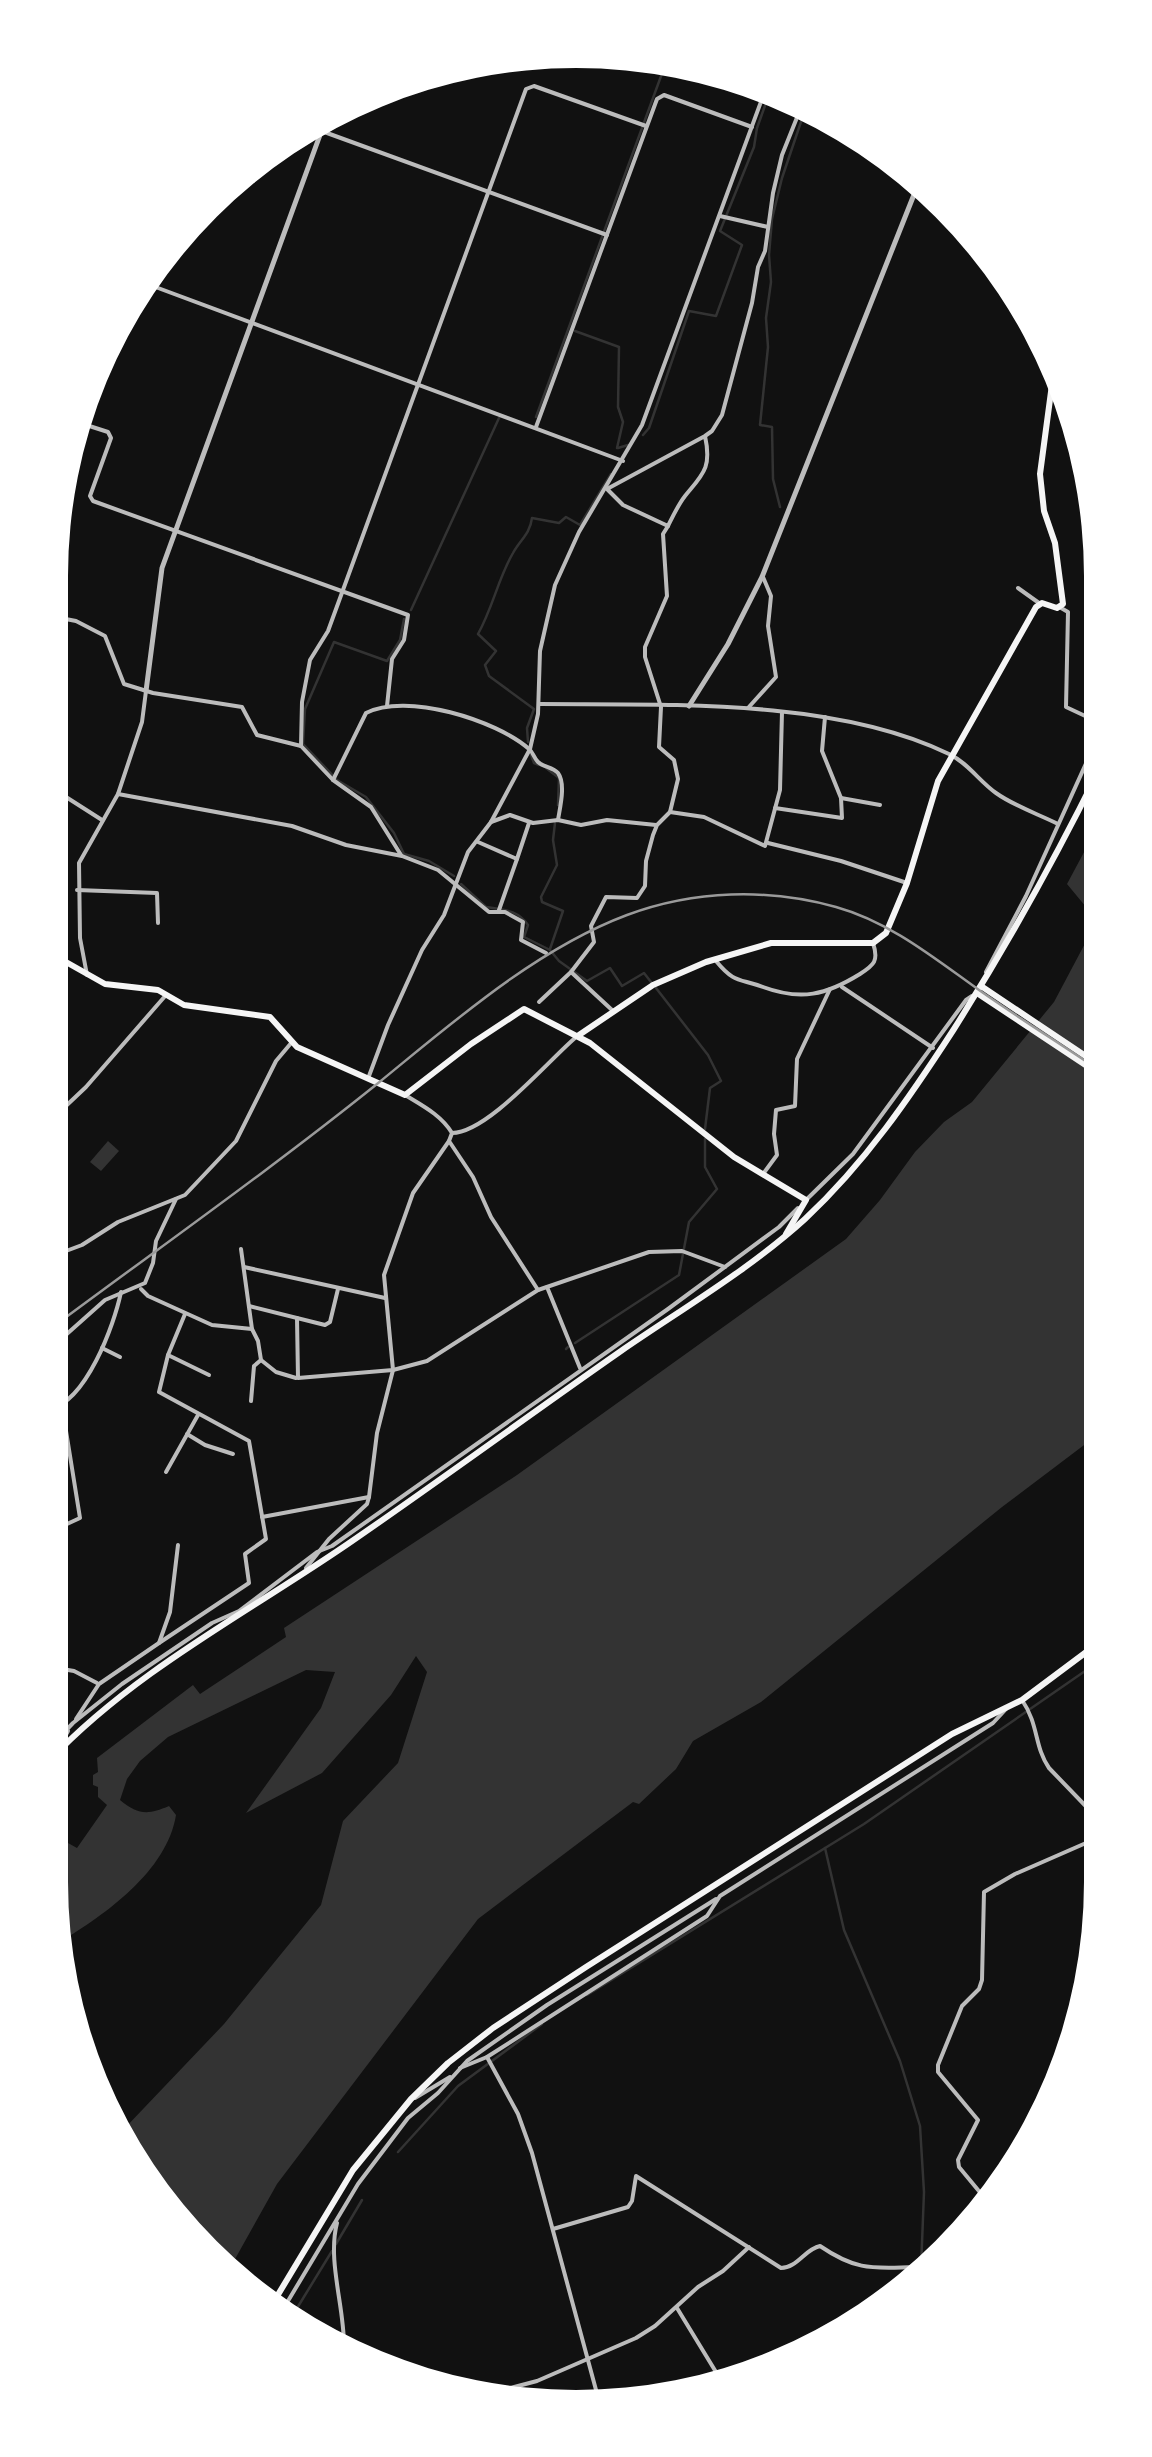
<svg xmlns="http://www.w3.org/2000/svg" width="1152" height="2457" font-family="Poppins,sans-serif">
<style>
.water{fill:#333}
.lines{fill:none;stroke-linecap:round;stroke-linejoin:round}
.stream{stroke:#333;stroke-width:2.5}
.minor{stroke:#bcbcbc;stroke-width:4}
.tertiary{stroke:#bcbcbc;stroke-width:5}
.secondary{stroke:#f5f5f5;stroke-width:6}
.rail{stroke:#9a9a9a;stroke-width:2.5}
</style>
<rect width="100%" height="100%" fill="#111"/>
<g class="water">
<path d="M1098 826 1100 1433 1002 1507 761 1702 693 1741 676 1769 639 1804 633 1802 478 1919 277 2184 230 2268 180 2227 124 2129 224 2024 321 1905 343 1821 398 1763 427 1672 416 1656 391 1695 322 1773 246 1813 321 1708 335 1672 306 1670 168 1737 140 1761 127 1779 120 1800C138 1815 148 1815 169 1806L176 1815C167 1871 106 1914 60 1942L54 1907 64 1894 60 1890 52 1893C49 1873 48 1854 68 1843L77 1848 107 1805 98 1797V1787L93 1785V1775L98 1772 97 1758 193 1685 200 1694 286 1637 284 1628 517 1475 846 1239 880 1200 915 1152 944 1122 972 1102 1054 1002 1089 936 1086 907 1067 884Z"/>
<path d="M108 1141 119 1151 101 1171 90 1162Z"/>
</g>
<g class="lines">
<g class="stream">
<path d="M575 331 619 347 618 407 623 422 617 448"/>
<path d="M536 417 664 68"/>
<path d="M643 435 649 428 689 311 716 316 742 245 720 231 754 147 757 128 771 89"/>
<path d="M618 448 628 445"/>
<path d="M780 507 773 479 772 427 760 425 768 347 766 318 771 282 769 255 772 219 782 178 806 107"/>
<path d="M411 610 499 418"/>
<path d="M404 619 400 640 387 661 334 642 305 709 303 744 337 780 366 797 394 833 404 854 429 861 454 876"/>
<path d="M528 742 527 728 534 709 489 676 485 665 496 651 478 634C493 607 498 579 513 553 520 540 530 534 532 518L559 523 566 517 580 525 611 474"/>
<path d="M531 755 534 763 539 765"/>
<path d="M546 768 559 778 558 805"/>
<path d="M461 884 486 907C502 910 517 909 528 925L524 937 550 950 559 961 587 981 610 968 622 986 644 973 651 982"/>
<path d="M550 949 563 911 542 902 541 897 557 865 553 840 555 823"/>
<path d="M656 988 708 1055 721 1081 710 1088 705 1129"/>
<path d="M575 1343 679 1275 689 1222 717 1189 705 1167V1139"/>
<path d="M566 1349 568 1347"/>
<path d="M825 1848 844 1930 900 2061 920 2126 924 2192 921 2269"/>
<path d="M587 1995 864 1824 1101 1660"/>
<path d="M398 2152 458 2086 542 2024"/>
<path d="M336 2244 362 2200"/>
<path d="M291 2318 332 2251"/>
</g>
<g class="minor">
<path d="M761 101 826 118"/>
<path d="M316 129 607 235"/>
<path d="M720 216 768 227"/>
<path d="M150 285 623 461"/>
<path d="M80 423 108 432 111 438 90 496 93 501 408 615 404 640 392 659 387 706"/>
<path d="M536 427 657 99 664 95 752 127"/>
<path d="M705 436C712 468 703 474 685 496 678 505 673 516 668 526L623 505 607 489 705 436 712 431 722 415 752 303 758 267 765 251 773 193 782 155 802 105"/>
<path d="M1096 540 1097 528"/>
<path d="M1018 588 1039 603"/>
<path d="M1061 608 1068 612 1066 707 1098 722"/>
<path d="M50 616 76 621 105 636 124 684 153 693 242 707 257 735 301 746 333 780 371 807 401 855"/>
<path d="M540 704C666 705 834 698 949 754 968 763 979 781 996 793 1014 806 1038 814 1058 824"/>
<path d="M748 708 776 677 768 626 771 596 763 577"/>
<path d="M825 717 822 751 841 798 880 805"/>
<path d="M301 746 302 702 310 660 328 631 526 89 534 86 646 126"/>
<path d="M333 780 366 713C406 692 496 720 529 749 533 752 534 758 538 762 543 767 553 767 558 773 566 784 560 807 558 820"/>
<path d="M50 791 66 797 102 820"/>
<path d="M118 794 292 826 346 845 402 856 438 870 489 912H505L523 922 521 940 546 953"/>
<path d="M775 808 842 818 841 798"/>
<path d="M670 812 704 817 765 846 780 790 782 712"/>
<path d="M491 822 510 815 533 823 558 820 581 825 607 820 656 825"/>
<path d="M478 842 517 859 529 823"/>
<path d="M768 843 841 861 907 883"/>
<path d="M77 890 157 893 158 923"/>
<path d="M499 910 517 859"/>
<path d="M716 961C735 984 739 978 763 987 801 1001 826 995 860 974 874 965 879 961 873 943"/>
<path d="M986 972 1026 896 1098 737"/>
<path d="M87 975 80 938 79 863 118 794 142 722 146 691"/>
<path d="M842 987 933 1048"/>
<path d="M539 1002 571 972"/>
<path d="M612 1010 571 972 594 942 591 926 606 897 637 898 645 886 646 861 653 835 657 825 670 812 678 779 674 760 659 747 661 707 645 657V647L667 596 663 534 668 526"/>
<path d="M369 1076 388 1025 422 950 444 915 468 852 491 822 530 749 538 714 540 651 555 585 579 532 642 425 766 88"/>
<path d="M405 1095C423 1106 441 1115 452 1133L449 1141 473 1177 491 1217 538 1290"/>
<path d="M50 1121 86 1087 166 995"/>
<path d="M452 1133C487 1133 546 1063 575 1038"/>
<path d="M763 1174 777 1155 774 1134 776 1110 795 1106 797 1059 830 989"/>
<path d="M805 1201 853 1154 966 1000 972 996"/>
<path d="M241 1249 252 1329 258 1341 261 1360 276 1372 296 1378"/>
<path d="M50 1257 82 1245 118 1222 185 1195 236 1141 276 1061 292 1042"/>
<path d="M244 1267 385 1298"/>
<path d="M547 1287 580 1368"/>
<path d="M141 1289 148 1296 212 1325 252 1329"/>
<path d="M249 1306 325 1325 330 1322 338 1289"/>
<path d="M185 1314 168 1355 209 1375"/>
<path d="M297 1318 298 1378 393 1370 427 1361 538 1290 649 1252 682 1251 725 1267"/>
<path d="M102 1348 120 1357"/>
<path d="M50 1349 105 1300 145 1283 153 1263 156 1241 176 1199"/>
<path d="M251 1401 254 1366 261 1360"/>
<path d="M50 1409C86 1401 114 1326 121 1292"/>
<path d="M187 1434 205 1445 233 1454"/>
<path d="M166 1472 198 1415"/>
<path d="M262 1517 369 1497"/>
<path d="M50 1519 67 1524 80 1518 62 1406"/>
<path d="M306 1568 329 1539 367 1504 369 1497 377 1433 393 1370 384 1275 413 1193 449 1141"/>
<path d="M159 1643 249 1583 245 1554 266 1539 249 1441 159 1392 168 1355"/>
<path d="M50 1667 74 1671 97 1683"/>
<path d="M1022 1700C1039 1725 1034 1746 1049 1768L1102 1823"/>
<path d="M76 1719 99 1684 159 1643 170 1612 178 1545"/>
<path d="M50 1747 73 1723 122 1684 212 1623 239 1611 317 1552 332 1546 668 1309 779 1227 798 1208"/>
<path d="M58 1749 68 1731"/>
<path d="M487 2057 518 2114 532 2153 599 2401"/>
<path d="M460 2068 487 2057 707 1916 720 1896 993 1723 1006 1709"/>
<path d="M415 2098 450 2077"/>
<path d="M988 2202 959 2167 958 2160 978 2120 938 2072V2065L962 2006 979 1989 982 1980 984 1892 1015 1874 1102 1836"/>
<path d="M337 2223C327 2261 345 2309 344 2348"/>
<path d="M553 2229 628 2207 632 2201 636 2176 781 2268C797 2268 805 2249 820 2246 861 2274 877 2267 924 2267"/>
<path d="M677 2308 719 2377"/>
<path d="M282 2311 358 2184 408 2118 438 2093 467 2061 547 2005 716 1899"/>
<path d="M468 2395 495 2392 537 2381 636 2338 655 2326 698 2287 723 2271 749 2247"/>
</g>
<g class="tertiary">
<path d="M146 691 162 568 324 124"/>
<path d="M689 706 728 644 762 577 919 182"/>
</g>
<g class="secondary">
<path d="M50 953 105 984 158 990 184 1005 270 1017 297 1047 405 1095 471 1044 524 1009 590 1043 734 1157 806 1200 786 1234"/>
<path d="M981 986 1099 1065"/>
<path d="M977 993 1099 1074"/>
<path d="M579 1035 653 985 706 962 771 943H873L886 933 907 883 938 781 1036 607 1042 603 1057 608 1063 604 1055 543 1044 511 1040 474 1055 362"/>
<path d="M50 1760C136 1669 253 1610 355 1539 445 1477 532 1413 621 1351 682 1309 750 1269 805 1219 865 1163 910 1097 954 1029 1007 945 1054 861 1098 772"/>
<path d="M273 2303 353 2170 411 2099 448 2063 493 2028 586 1967 952 1734 1022 1700 1101 1641"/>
</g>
<path class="rail" d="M50 1329C159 1248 271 1169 377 1084 452 1023 536 949 627 915 694 890 768 888 836 907 890 922 934 958 979 990 1019 1018 1059 1043 1099 1070"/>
</g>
<path d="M0 0H1152V2457H0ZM576 68H576A508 508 0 0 1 1084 576V1882A508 508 0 0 1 576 2390H576A508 508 0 0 1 68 1882V576A508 508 0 0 1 576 68Z" fill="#fff" fill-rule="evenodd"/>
</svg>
